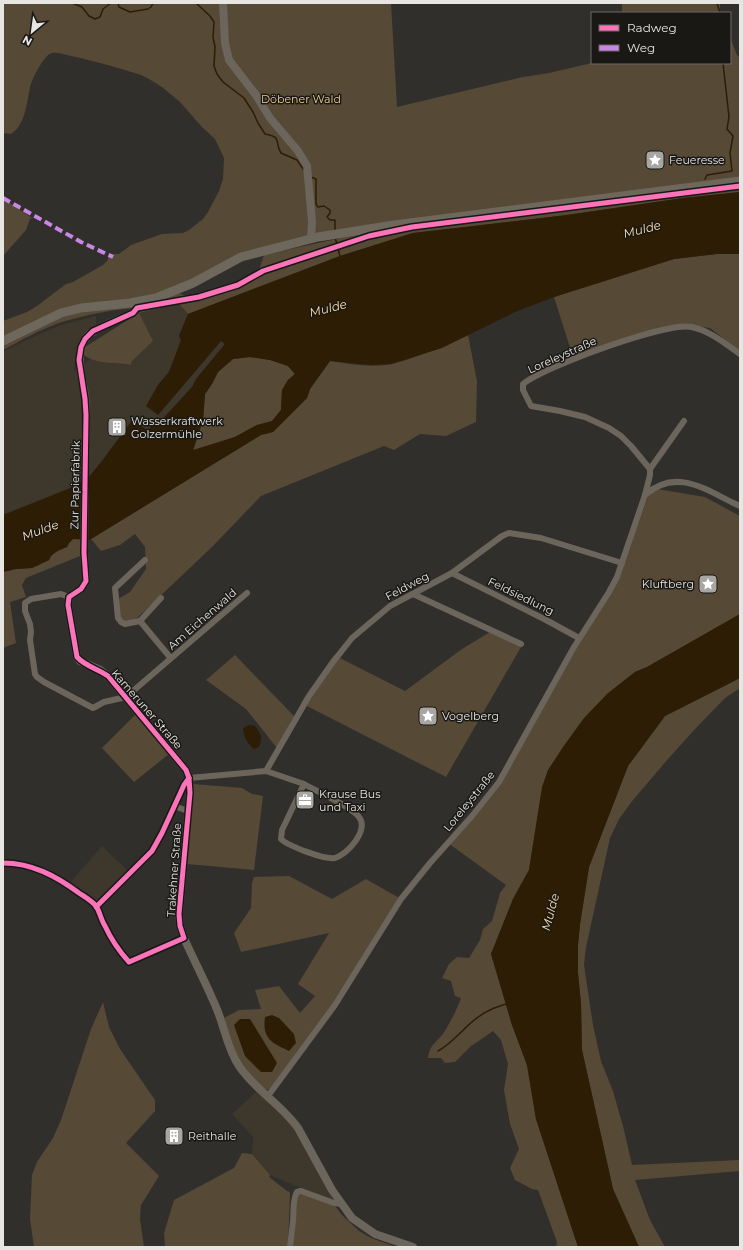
<svg xmlns="http://www.w3.org/2000/svg" width="743" height="1250" font-family="Montserrat,sans-serif">
<style>
.built{fill:#3d372c}
.green{fill:#564936}
.water{fill:#2d1d04;fill-rule:evenodd}
.lines{fill:none;stroke-linecap:round;stroke-linejoin:round}
.stream{stroke:#2d1d04;stroke-width:1.5}
.minor{stroke:#6c655c;stroke-width:6}
.tertiary{stroke:#6c655c;stroke-width:8}
.secondary{stroke:#6e675c;stroke-width:9}
.quiet{stroke:#c787e3;stroke-width:4;stroke-dasharray:8 4;stroke-linecap:butt}
.cycleway-casing{stroke:#191815;stroke-width:8}
.cycleway{stroke:#fb73b8;stroke-width:5}
.labels{text-anchor:middle;dominant-baseline:central;stroke-width:3;stroke-linejoin:round;paint-order:stroke}
.park-label{font-size:11px;fill:#f2ce94;stroke:#191815}
.poi-label{font-size:11px;fill:#e8e6e2;stroke:#191815;text-anchor:start}
.street-label{font-size:11px;fill:#e8e6e2;stroke:#191815}
.water-label{font-size:12px;font-style:italic;fill:#fddfb1;stroke:#191815}
</style>
<rect width="100%" height="100%" fill="#312f2c"/>
<g class="built">
<path d="M179 304 188 314 179 336 181 340 169 372 158 385V415L221 341 225 344 196 379 193 387 158 424 148 431 133 420 102 461 88 478 68 489 3 515V352L26 340 61 325 96 316V326L83 336 76 352 74 371 90 359 109 363 131 365 132 361 139 313Z"/>
<path d="M102 846 128 871 99 901H95L70 883Z"/>
<path d="M257 1091 293 1124 333 1199 329 1200 270 1175 252 1154 253 1137 232 1114Z"/>
</g>
<g class="green">
<path d="M3 3H391L397 107 523 77 549 73 592 63H730V37L737 55 740 58V178L258 249 155 296 92 305 3 338V321L27 312 37 306 66 284 73 282 103 265 107 261 110 254H119L131 245 162 234 183 233 189 230 203 219 208 212 219 191 223 179 224 158 215 139 202 127 180 102 162 87 149 79 141 75C119 68 98 62 76 57 68 56 60 52 52 53 44 54 31 81 30 88 27 101 25 128 10 134L3 133Z"/>
<rect x="622" y="3" width="98" height="10"/>
<path d="M740 186V192L683 198 567 215 413 233 340 256 188 314 179 304 139 313 153 341 132 361 131 365C115 362 97 365 84 355L85 347 139 313 145 304 178 293 196 299 236 288 246 283 257 276 264 255 345 237Z"/>
<path d="M5 200 32 218 30 219 26 230 3 256V203Z"/>
<path d="M717 254H740V351L710 328 679 324 573 357 554 297 674 259Z"/>
<path d="M134 305V308C110 310 85 315 62 322 41 329 22 340 3 350V342L48 321 80 312Z"/>
<path d="M468 335 477 381 476 422 446 436 420 434 394 450 384 446 261 496 213 546 135 620 127 622 122 621 120 615 118 599 130 592 146 569 145 547 135 534 120 545 101 551 91 539 261 435 273 432 307 398 310 389 330 361C350 364 372 368 392 364 418 358 443 345 468 335Z"/>
<path d="M250 357 270 360 288 366 295 374 288 380 282 390 281 410 272 421 257 425 235 437 193 451 203 420 205 394 212 384 218 372 233 359Z"/>
<path d="M651 488 705 497 740 516V614L647 667 635 672 607 694 538 814 529 870 513 899 491 954 512 1025 527 1065 536 1119 578 1247H556L557 1242 538 1190 532 1189 515 1180 510 1168 519 1149 510 1124 504 1090 508 1064 501 1040 493 1031 470 1047 455 1062 445 1063 441 1058H428C430 1042 439 1042 446 1029 452 1019 457 1009 461 998L455 996 451 981 442 978 449 964 457 957 469 958 480 940 483 929 492 921 500 893 506 885 448 843 488 796 622 569Z"/>
<path d="M73 539H81L80 556 26 578 22 585 26 597 10 602 16 643 3 648V572L16 569 32 568 49 560C52 552 60 550 67 547L69 543Z"/>
<path d="M490 632 521 647 446 777 301 703 334 655 405 691 462 649Z"/>
<path d="M235 655 294 716 277 748 246 709 206 680Z"/>
<path d="M740 678V688L725 698 696 728 668 759 633 800 619 819 610 838 586 947 584 965 593 1025 601 1061 613 1091 624 1130 632 1165 740 1160V1171L635 1180 650 1220 665 1247H639L613 1189 582 1050 581 1004 578 973V945L580 924 589 867 628 766 665 716Z"/>
<path d="M136 714 169 754 134 782 102 748Z"/>
<path d="M193 784 242 788 252 794 263 796 254 870 187 864Z"/>
<path d="M289 876 332 899 366 879 401 899 321 1024 274 1085 268 1090C241 1078 232 1045 224 1018L239 1010 261 1009 255 990 279 986 300 1013 315 996 298 984 329 933 241 952 234 933 251 908 252 883 254 877Z"/>
<path d="M103 1002 109 1027 120 1049 155 1100V1111L126 1143 159 1176 141 1205 140 1219 144 1247H34L30 1219 32 1175 37 1162 53 1138 61 1120 91 1029Z"/>
<path d="M242 1153 252 1154 270 1175 269 1177 287 1191 290 1192 288 1247H165L164 1233 174 1200 234 1168Z"/>
<path d="M302 1193 335 1206 342 1215 359 1231 371 1238 396 1247H292L297 1195Z"/>
</g>
<g class="water">
<path d="M740 192V254H717L674 259 554 297 515 312 442 348 391 364 370 365 330 361 310 389 307 398 273 432 261 435 91 539 88 540 73 539 69 543 67 547C60 550 52 552 49 560L32 568 16 569 3 572V515L68 489 88 478 102 461 133 419 148 431 154 422 158 424 192 387 196 379 225 344 221 341 158 415 146 406 158 385 169 372 181 340 179 336 188 314 340 256 413 233 567 215 683 198ZM250 357 270 360 288 366 295 374 288 380 282 390 281 410 272 421 257 425 235 437 193 450 203 420 205 394 212 384 218 372 233 359Z"/>
<path d="M740 614V678L665 716 628 766 589 867 580 924 578 945V973L581 1004 582 1050 613 1189 639 1247H578L536 1119 527 1065 512 1025 491 954 513 899 529 870 542 787 548 770 563 747 584 718 607 694 635 672 647 667Z"/>
<path d="M249 725 255 726C261 734 263 737 259 747L254 749C247 743 244 738 243 728Z"/>
<path d="M272 1015 279 1018 294 1034 296 1043 289 1051C272 1043 262 1039 265 1017Z"/>
<path d="M240 1019H250L277 1063 272 1072H261L245 1056 234 1025Z"/>
</g>
<g class="lines">
<g class="stream">
<path d="M72 3 82 7 89 16 95 19 100 17 103 9 111 3"/>
<path d="M118 3 119 7 130 12 148 9 151 7 153 3"/>
<path d="M196 3 210 16 214 22 213 37 215 47 214 66 217 74 223 82 244 98 253 112 258 123 265 134C283 137 274 142 281 153L297 160 304 170"/>
<path d="M717 3 720 13"/>
<path d="M311 177 316 179V204L318 207 324 206 330 210V213L327 217 330 220H335V231"/>
<path d="M705 179 707 175 732 171 730 153 733 136 727 129 729 117 723 63"/>
<path d="M335 237 340 256"/>
<path d="M438 1051C457 1041 468 1020 488 1011 493 1008 500 1006 506 1004"/>
</g>
<g class="minor">
<path d="M650 469 684 421"/>
<path d="M645 495C678 466 708 492 740 506"/>
<path d="M145 560 115 588 118 618 121 622 125 624 140 621 161 598"/>
<path d="M452 573 546 620 579 638"/>
<path d="M413 594 521 644"/>
<path d="M69 597 61 594 31 599 25 603V611L30 624 31 632 30 640 35 674 37 677 44 682 93 708 104 702 126 697 247 593"/>
<path d="M140 621 169 656 170 659"/>
<path d="M266 771 309 696 333 662 352 638 390 606 452 573 502 536 509 533 541 538 622 563"/>
<path d="M174 806 188 811"/>
<path d="M3 863C32 863 56 876 79 893 85 897 92 901 96 906 100 912 101 920 105 926 111 939 119 951 129 962L184 938"/>
<path d="M96 907 152 851 162 833 184 785 189 778 266 771 304 784 282 830 281 839C288 846 325 860 335 858 348 854 369 830 359 817 352 807 316 791 304 784"/>
<path d="M268 1096 335 1005 401 899 430 863 472 816 499 782 574 647 609 592 617 577 645 495 650 475V469L631 446 621 436 609 428 585 417 560 411 531 406 523 390V384C544 367 667 321 692 327 710 331 726 344 740 354"/>
<path d="M290 1247C291 1238 292 1230 293 1221 294 1211 292 1201 297 1192L301 1191 334 1203 341 1204"/>
</g>
<g class="tertiary">
<path d="M223 3 225 43 229 60 256 95 270 118 298 151 307 166 312 221 311 239"/>
<path d="M86 415C86 408 86 402 85 396 82 376 71 344 94 331 106 324 120 319 133 313L137 308V302"/>
<path d="M86 417 84 553 86 581 81 589 69 597 68 605 77 657 80 661 100 670 108 676 186 770 189 778 190 793 179 914 180 926 184 938C195 963 208 987 218 1012 225 1030 228 1050 239 1066 255 1090 281 1104 298 1128L332 1190 352 1218 375 1234 413 1247"/>
</g>
<path class="secondary" d="M3 341 61 313 81 308 130 303 156 298 193 283 241 257 318 237 394 225 740 181"/>
<path class="quiet" d="M3 198 81 242 113 257"/>
<g class="cycleway-casing">
<g id="cycleway">
<path d="M3 863C32 863 56 876 79 893 85 897 92 901 96 906 100 912 101 920 105 926 111 939 119 951 129 962L184 938 180 926 179 914 190 793 189 778 186 770 108 676C98 669 85 666 77 657L68 605 69 597 81 589 86 581 84 553 86 415 85 399 79 360 81 347 85 339 93 331 133 313 137 308 199 297 238 285 263 271 369 236 412 227 740 186"/>
<path d="M96 907 152 851 162 833 184 785 189 778"/>
</g>
</g>
<use href="#cycleway" class="cycleway"/>
</g>
<defs>
<g id="sight-square" transform="scale(1)"><rect x="-9" y="-9" width="18" height="18" rx="4" fill="#a8a6a2" stroke="#191815"/><path d="M0-6L1.8-2.2L6-1.7L2.9 1.2L3.7 5.4L0 3.3L-3.7 5.4L-2.9 1.2L-6-1.7L-1.8-2.2Z" fill="#fff"/></g>
<g id="building-square" transform="scale(1)"><rect x="-9" y="-9" width="18" height="18" rx="4" fill="#a8a6a2" stroke="#191815"/><path d="M-4-6H4V6H1V3H-1V6H-4ZM-2.5-4.3h1.7v1.8h-1.7ZM.8-4.3h1.7v1.8H.8ZM-2.5-1h1.7V.8h-1.7ZM.8-1h1.7V.8H.8Z" fill="#fff"/></g>
<g id="office-square" transform="scale(1)"><rect x="-9" y="-9" width="18" height="18" rx="4" fill="#a8a6a2" stroke="#191815"/><path d="M-6-3h4V-5.5h4V-3h4V5H-6ZM-1-4.5V-3h2v-1.5ZM-6 0V1H6V0Z" fill="#fff"/></g>
</defs>
<g fill-rule="evenodd">
<use href="#sight-square" x="655" y="160"/>
<use href="#building-square" x="117" y="427"/>
<use href="#sight-square" x="708" y="584"/>
<use href="#sight-square" x="428" y="716"/>
<use href="#office-square" x="305" y="800"/>
<use href="#building-square" x="174" y="1136"/>
</g>
<g class="labels">
<g class="park-label">
<text x="301" y="99">Döbener Wald</text>
</g>
<g class="poi-label">
<text x="669" y="160">Feueresse</text>
<text x="131" y="421">Wasserkraftwerk<tspan x="131" dy="13">Golzermühle</tspan></text>
<text x="694" y="584" text-anchor="end">Kluftberg</text>
<text x="442" y="716">Vogelberg</text>
<text x="319" y="794">Krause Bus<tspan x="319" dy="13">und Taxi</tspan></text>
<text x="188" y="1136">Reithalle</text>
</g>
<g class="street-label">
<text transform="translate(562 355) rotate(-24)">Loreleystraße</text>
<text transform="translate(75 485) rotate(-89)">Zur Papierfabrik</text>
<text transform="translate(407 586) rotate(-28)">Feldweg</text>
<text transform="translate(521 596) rotate(26)">Feldsiedlung</text>
<text transform="translate(202 619) rotate(-41)">Am Eichenwald</text>
<text transform="translate(147 709) rotate(49)">Kameruner Straße</text>
<text transform="translate(469 801) rotate(-51)">Loreleystraße</text>
<text transform="translate(174 870) rotate(-86)">Trakehner Straße</text>
</g>
<g class="water-label">
<text transform="translate(642 229) rotate(-14)">Mulde</text>
<text transform="translate(328 308) rotate(-14)">Mulde</text>
<text transform="translate(40 530) rotate(-20)">Mulde</text>
<text transform="translate(550 912) rotate(-75)">Mulde</text>
</g>
</g>
<rect width="743" height="1250" fill="none" stroke="#e8e6e2" stroke-width="8"/>
<rect x="591" y="12" width="140" height="52" fill="#191815" stroke="#6c6a67"/>
<rect x="599" y="25" width="20" height="6" fill="#fb73b8" stroke="#6c6a67"/>
<text x="627" y="32" font-size="12" fill="#e8e6e2">Radweg</text>
<rect x="599" y="45" width="20" height="6" fill="#c787e3" stroke="#6c6a67"/>
<text x="627" y="52" font-size="12" fill="#e8e6e2">Weg</text>
<g transform="translate(32 32) rotate(209)" stroke="#191815" stroke-width="3" paint-order="stroke">
<path d="M0-3L7 15L0 10L-7 15Z" fill="#e8e6e2"/>
<text y="-6" font-size="11" font-weight="bold" text-anchor="middle" fill="#e8e6e2">N</text>
</g>
</svg>
